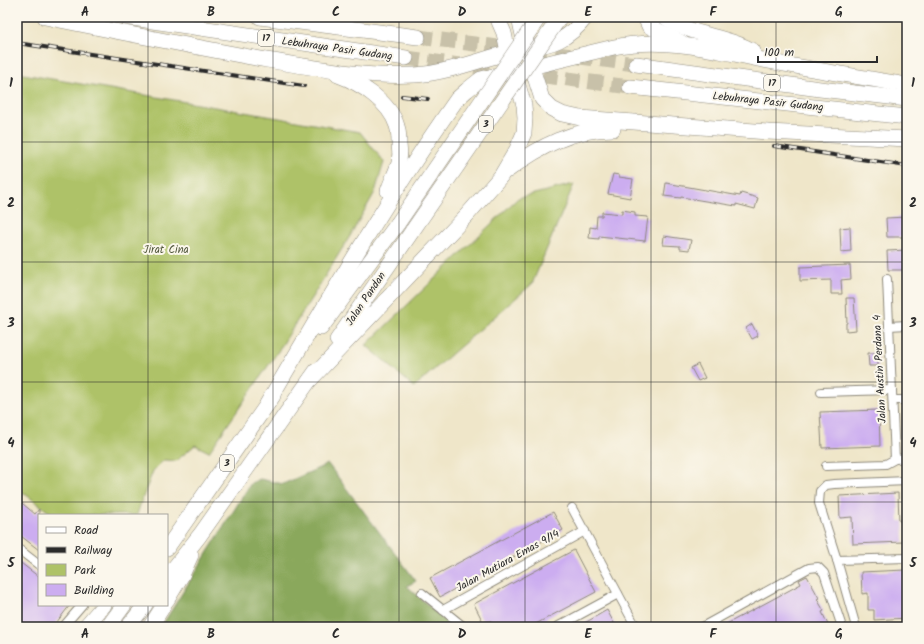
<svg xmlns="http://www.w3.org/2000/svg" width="924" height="644" font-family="Kalam,sans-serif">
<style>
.green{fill:#aec267;stroke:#6c7649}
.forest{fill:#8aa85c;stroke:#5a6a44}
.building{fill:#ccadf0}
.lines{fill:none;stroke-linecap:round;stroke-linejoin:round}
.highway-tunnel{stroke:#c8c1a9;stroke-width:15;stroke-dasharray:15 8;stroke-linecap:butt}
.street-casing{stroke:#8d887a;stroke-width:10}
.highway-casing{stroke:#8d887a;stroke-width:16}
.street{stroke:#fff;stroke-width:8}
.highway{stroke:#fff;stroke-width:15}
.rail-casing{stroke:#2b2b2b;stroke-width:4}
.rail{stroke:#fbf7ec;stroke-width:2.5;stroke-dasharray:8;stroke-linecap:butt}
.highway-bridge-casing{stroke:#8d887a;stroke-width:16;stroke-linecap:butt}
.highway-bridge{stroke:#fff;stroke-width:15}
.grid{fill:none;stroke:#2b2b2b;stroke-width:1;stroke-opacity:0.55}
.labels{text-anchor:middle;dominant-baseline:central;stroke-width:4;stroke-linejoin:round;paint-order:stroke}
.shield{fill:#fbf7ec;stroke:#696865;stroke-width:1}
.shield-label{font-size:10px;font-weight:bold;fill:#2b2b2b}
.street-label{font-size:11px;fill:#2b2b2b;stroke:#fbf7ec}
.park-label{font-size:11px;fill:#52583d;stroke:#fbf7ec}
.neatline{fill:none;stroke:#2b2b2b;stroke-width:1.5}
.grid-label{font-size:13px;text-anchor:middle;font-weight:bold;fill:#2b2b2b}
</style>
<rect width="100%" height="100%" fill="#fbf7ec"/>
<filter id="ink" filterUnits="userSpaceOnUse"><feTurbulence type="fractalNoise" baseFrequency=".025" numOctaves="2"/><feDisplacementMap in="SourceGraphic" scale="8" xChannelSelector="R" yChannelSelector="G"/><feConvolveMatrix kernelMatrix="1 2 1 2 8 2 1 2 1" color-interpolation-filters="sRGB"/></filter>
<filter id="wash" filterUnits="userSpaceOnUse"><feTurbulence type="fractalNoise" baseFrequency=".012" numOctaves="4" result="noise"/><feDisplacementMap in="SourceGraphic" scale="16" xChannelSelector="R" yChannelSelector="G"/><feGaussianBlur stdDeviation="0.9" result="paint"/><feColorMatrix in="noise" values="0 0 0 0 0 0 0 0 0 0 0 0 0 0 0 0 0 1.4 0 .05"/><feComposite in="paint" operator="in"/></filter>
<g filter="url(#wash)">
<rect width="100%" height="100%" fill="#efe6c9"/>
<g class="green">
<path d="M17 73 360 132 384 162 375 192 350 236 279 350 209 452 195 445 176 461 164 460 153 471 140 505 137 515H53L17 488Z"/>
<path d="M574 184 532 284 414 387 366 345 518 198Z"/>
</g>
<path class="forest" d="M328 464 416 581 407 586 452 627H161L251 483 260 479 283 484Z"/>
<g id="blocks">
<g class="building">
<path d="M613 174 619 175V177L633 179 630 198 608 194Z"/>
<path d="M666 183 740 196 741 193 758 198 755 209 736 204V206L681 197V198L664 196Z"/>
<path d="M622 210 635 212V216L648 217 645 241 599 236V239L589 238 590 227 596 228 597 216H602V212L622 214Z"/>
<path d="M907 217V237H887L886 218Z"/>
<path d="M850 227 851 251 841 252 840 228Z"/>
<path d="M664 236 691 240 689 250 680 249V246L663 245Z"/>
<path d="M907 250V270H888L887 251Z"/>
<path d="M850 265 851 279 841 280 842 294H831V280L800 281V267Z"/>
<path d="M846 298H854L856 330 846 331V323H847Z"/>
<path d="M752 324 758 336 752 339 746 328Z"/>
<path d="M868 353H878V366H869Z"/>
<path d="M698 364 705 378 698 381 691 368Z"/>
<path d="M879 410 880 446 822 448 820 412Z"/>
<path d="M898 493 899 521H903L904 542 853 544 852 517 840 518 839 496Z"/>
<path d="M17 499 35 514 39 509V550L17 533Z"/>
<path d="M553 512 563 530 440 597 430 578Z"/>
<path d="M574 550 596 592 530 627H494L491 621 483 622 474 604Z"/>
<path d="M17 560 39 577V605H70L53 627H17Z"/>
<path d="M905 570 907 618 874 620V610H868V593L862 594 861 572Z"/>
<path d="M807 576 819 598 817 599 824 611 822 612 829 627H721L801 584 799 580Z"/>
<path d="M607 610 616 627H577L590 620Z"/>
</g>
</g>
</g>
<g filter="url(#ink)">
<use href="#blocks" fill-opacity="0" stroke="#8d887a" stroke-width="1"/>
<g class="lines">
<g class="highway-tunnel">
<path d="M418 37 636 64"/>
<path d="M406 58 630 87"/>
</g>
<g class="street-casing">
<g id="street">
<path d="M887 279 895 459"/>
<path d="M889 326 907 325"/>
<path d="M821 392 892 390"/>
<path d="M893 400H907"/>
<path d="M826 466 886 464 895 459 907 458"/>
<path d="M572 508 636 627"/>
<path d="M17 548 39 565"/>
<path d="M837 560 907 558"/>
<path d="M422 593 464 627"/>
<path d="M443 610 585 531"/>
<path d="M63 627 82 605"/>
<path d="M557 627 618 594"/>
<path d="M702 627 809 568 818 567 824 573 842 627"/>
<path d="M856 627 837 560 819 503 820 491 826 485 834 484 907 481"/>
</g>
</g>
<g class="highway-casing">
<g id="highway">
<path d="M45 17C113 31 181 44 250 57 304 66 360 78 415 75 446 73 477 61 506 53 542 44 561 49 586 17"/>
<path d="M125 17 406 58"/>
<path d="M260 17 418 37"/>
<path d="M519 17 526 49 542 99 552 109 562 114 580 118 768 132 907 139"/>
<path d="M645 17 649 26 682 43"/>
<path d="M665 17C690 36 726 35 753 51"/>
<path d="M636 64 820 89 907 99"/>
<path d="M338 75C360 83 390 102 397 126 399 132 399 138 399 144 400 150 400 157 399 163 396 172 391 182 388 191"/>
<path d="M630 87 907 117"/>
<path d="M508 170C540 146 573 129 613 129"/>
<path d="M321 328 398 223"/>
<path d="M337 340 413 230"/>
<path d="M310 380 467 215 501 176 517 149 524 133 525 118 524 105 508 52 504 33 497 17"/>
<path d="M267 404C328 300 388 197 457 99L467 90 481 79 614 47C665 36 718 51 768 61 814 70 861 77 907 85"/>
<path d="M167 548 273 396"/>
<path d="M167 577 200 535 316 371"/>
<path d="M167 600 182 575 191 555"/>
<path d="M85 627 104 605"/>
<path d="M108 627 124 605"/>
<path d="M128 627 145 605"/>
<path d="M150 627 164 605"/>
</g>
</g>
<use href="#street" class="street"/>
<use href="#highway" class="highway"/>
<g class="rail-casing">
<g id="rail">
<path d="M17 43 304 86"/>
<path d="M402 96 428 99"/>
<path d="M774 146 907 166"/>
</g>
</g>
<use href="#rail" class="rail"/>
<g class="highway-bridge-casing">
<g id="highway-bridge">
<path d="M398 223 539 17"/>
<path d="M413 230 560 17"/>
</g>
</g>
<use href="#highway-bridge" class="highway-bridge"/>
</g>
</g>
<path class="grid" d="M148 17V515M273 17V627M399 17V627M525 17V627M651 17V627M776 17V627M17 142H907M17 262H907M17 382H907M17 502H907M148 605V627"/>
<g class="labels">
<g class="shield">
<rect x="258" y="30" width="16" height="16" rx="3"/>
<rect x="764" y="75" width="16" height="16" rx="3"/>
<rect x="479" y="116" width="14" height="16" rx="3"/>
<rect x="220" y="455" width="14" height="16" rx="3"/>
</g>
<g class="shield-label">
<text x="266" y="38">17</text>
<text x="772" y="83">17</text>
<text x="486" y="124">3</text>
<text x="227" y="463">3</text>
</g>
<g class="street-label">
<text transform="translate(337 49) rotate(8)">Lebuhraya Pasir Gudang</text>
<text transform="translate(768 102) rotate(6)">Lebuhraya Pasir Gudang</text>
<text transform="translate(366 299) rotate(-56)">Jalan Pandan</text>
<text transform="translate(880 369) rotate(-93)">Jalan Austin Perdana 4</text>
<text transform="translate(508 561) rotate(-29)">Jalan Mutiara Emas 9/14</text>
</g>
<g class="park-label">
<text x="166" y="250">Jirat Cina</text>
</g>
</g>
<rect width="924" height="644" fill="none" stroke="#fbf7ec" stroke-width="44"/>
<rect x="38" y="514" width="130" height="92" fill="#fbf7ec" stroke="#a8a59f"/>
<rect x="46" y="527" width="20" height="6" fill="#ffffff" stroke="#a8a59f"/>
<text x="74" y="534" font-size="12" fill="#2b2b2b">Road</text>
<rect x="46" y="547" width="20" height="6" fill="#2b2b2b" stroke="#a8a59f"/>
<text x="74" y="554" font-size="12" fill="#2b2b2b">Railway</text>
<rect x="46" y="564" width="20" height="12" fill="#aec267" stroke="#a8a59f"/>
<text x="74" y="574" font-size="12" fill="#2b2b2b">Park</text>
<rect x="46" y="584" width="20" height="12" fill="#ccadf0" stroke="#a8a59f"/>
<text x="74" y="594" font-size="12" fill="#2b2b2b">Building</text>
<path d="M758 56v6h119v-6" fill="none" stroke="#2b2b2b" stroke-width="2"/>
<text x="764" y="56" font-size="12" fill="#2b2b2b" stroke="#fbf7ec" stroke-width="3" paint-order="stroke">100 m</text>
<rect x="22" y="22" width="880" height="600" class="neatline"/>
<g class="grid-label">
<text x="85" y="16">A</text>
<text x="211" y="16">B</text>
<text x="336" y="16">C</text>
<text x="462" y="16">D</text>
<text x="588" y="16">E</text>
<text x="713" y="16">F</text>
<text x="839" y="16">G</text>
<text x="11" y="87">1</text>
<text x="913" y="87">1</text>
<text x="11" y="207">2</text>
<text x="913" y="207">2</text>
<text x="11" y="327">3</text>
<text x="913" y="327">3</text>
<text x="11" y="447">4</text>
<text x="913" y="447">4</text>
<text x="11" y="567">5</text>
<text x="913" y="567">5</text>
<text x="85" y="638">A</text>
<text x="211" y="638">B</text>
<text x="336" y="638">C</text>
<text x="462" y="638">D</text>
<text x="588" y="638">E</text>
<text x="713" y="638">F</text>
<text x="839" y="638">G</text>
</g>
</svg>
